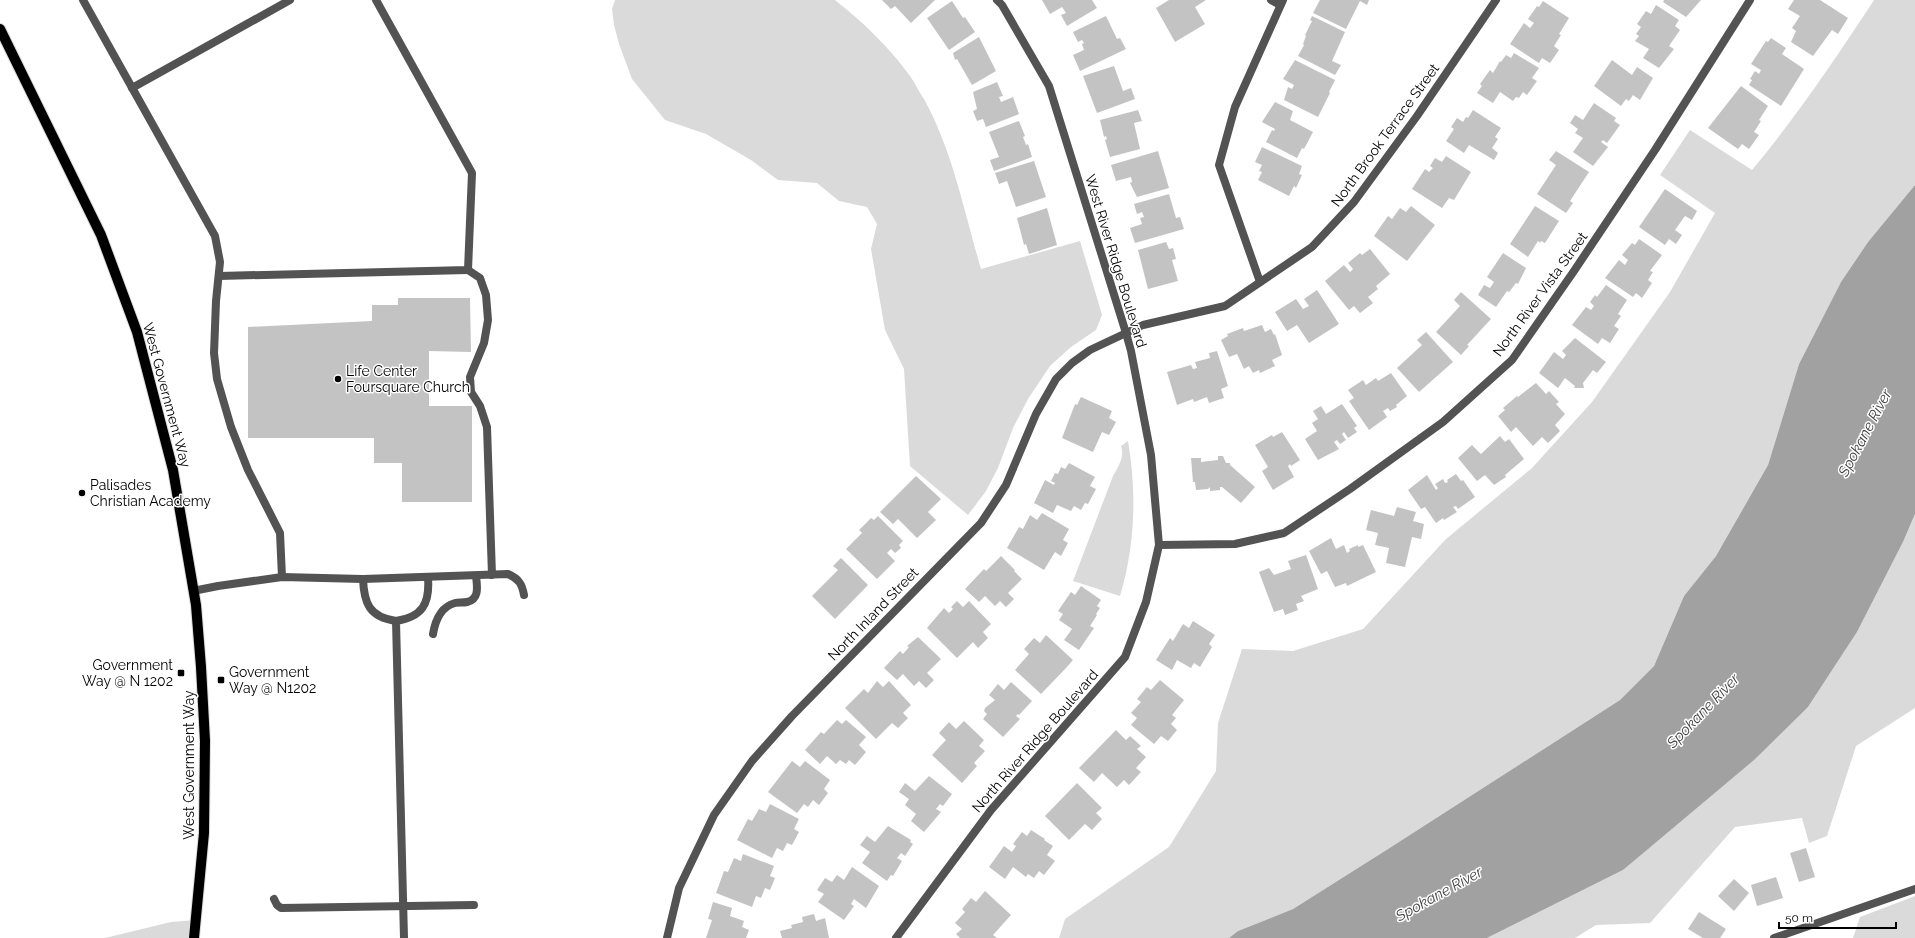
<svg xmlns="http://www.w3.org/2000/svg" width="1915" height="938" font-family="Raleway,sans-serif">
<style>
.green{fill:#dadada}
.water{fill:#a1a1a1}
.building{fill:#c3c3c3}
.lines{fill:none;stroke-linecap:round;stroke-linejoin:round}
.primary-casing{stroke:#dbdbdb;stroke-width:12}
.service{stroke:#535353;stroke-width:8}
.minor{stroke:#535353;stroke-width:8}
.primary{stroke:#000;stroke-width:10}
.poi-dot{fill:#000;stroke:#fff;stroke-width:1.5}
.labels{text-anchor:middle;dominant-baseline:central;stroke-width:3;stroke-linejoin:round;paint-order:stroke}
.street-label{font-size:14px;fill:#000;stroke:#fff}
.poi-label{font-size:14px;fill:#000;stroke:#fff;text-anchor:start}
.water-label{font-size:15px;font-style:italic;fill:#424242;stroke:#fff}
</style>
<rect width="100%" height="100%" fill="#fff"/>
<g class="green">
<path d="M615 0H835C863 22 889 47 910 76 915 83 919 92 924 99 953 152 964 211 981 269L1080 241 1100 308 1102 315 1096 330 1071 347 1050 366 1028 399 1013 428 998 468 986 491 968 515 910 466 904 369 885 330 871 249 877 224 867 207 839 201 817 183 778 180 751 160 706 134 665 120 632 79 619 44 614 25 612 9Z"/>
<path d="M1874 0H1915V185L1868 242 1841 282 1799 364 1768 465 1716 556 1684 596 1654 666 1620 700 1388 849 1293 909 1238 931 1229 938H1059L1065 919 1169 847 1216 771 1218 723 1242 649 1293 651 1363 629 1446 539 1532 468 1592 402 1670 292 1715 213 1660 175 1690 130 1752 170C1797 116 1836 58 1874 0Z"/>
<path d="M1128 441C1137 493 1135 546 1120 596L1073 581 1113 476C1118 467 1125 457 1121 446Z"/>
<path d="M1915 514V708L1856 746 1827 836 1809 843 1802 818 1735 827 1650 923 1596 925 1575 938H1487L1623 870 1808 707 1857 632 1903 542Z"/>
<path d="M1915 896V938H1853L1860 917Z"/>
<path d="M196 920 194 938H105L171 922Z"/>
</g>
<path class="water" d="M1915 185V514L1903 542 1857 632 1808 707 1754 760 1623 870 1487 938H1229L1238 931 1293 909 1388 849 1620 700 1654 666 1684 596 1716 556 1768 465 1799 364 1841 282 1868 242Z"/>
<g class="building">
<path d="M882 0H935L911 23 895 6 891 9Z"/>
<path d="M1042 0H1092L1097 8 1067 26 1061 15 1066 13 1062 7 1050 14Z"/>
<path d="M1169 0H1206L1195 7 1205 24 1175 42 1156 8Z"/>
<path d="M1320 0H1369L1367 5 1360 1 1346 29 1313 13Z"/>
<path d="M1664 0H1701L1686 17 1663 2Z"/>
<path d="M1794 0H1820L1848 18 1838 34 1832 30 1813 56 1791 42 1796 31 1792 28 1800 16 1788 9Z"/>
<path d="M952 1 963 18 965 17 975 32 949 50 927 18Z"/>
<path d="M1543 1 1569 18 1559 34 1561 35 1554 46 1559 50 1550 63 1542 58 1539 63 1510 44 1524 23 1530 28 1534 23 1528 19 1537 6 1539 7Z"/>
<path d="M1656 5 1679 20 1675 26 1680 30 1669 46 1674 49 1659 68 1643 58 1649 49 1635 41 1639 36 1636 34 1641 27 1637 24 1646 11 1651 14Z"/>
<path d="M1106 16 1117 39 1120 38 1126 49 1080 71 1073 55 1084 50 1082 44 1084 43 1082 40 1078 42 1073 32Z"/>
<path d="M1312 16 1345 32 1332 61 1341 65 1335 75 1298 56 1304 45 1303 44 1306 36 1305 35 1312 21 1310 20Z"/>
<path d="M979 37 996 71 972 85 957 59 955 60 953 53Z"/>
<path d="M1771 38 1786 48 1782 54 1804 69 1781 106 1749 85 1752 80 1750 79 1755 71 1759 74 1761 70 1751 64 1766 41 1768 42Z"/>
<path d="M1514 53 1539 68 1532 78 1537 81 1527 95 1523 92 1519 98 1516 97 1513 101 1500 92 1493 103 1477 93 1482 86 1480 84 1490 70 1493 73 1500 61 1501 62 1506 55 1511 58Z"/>
<path d="M1295 60 1335 80 1329 92 1330 93 1318 117 1284 100 1288 87 1292 89 1294 85 1283 79Z"/>
<path d="M1612 60 1632 75 1637 67 1653 78 1640 100 1633 95 1629 101 1626 99 1621 106 1594 86Z"/>
<path d="M1114 66 1123 91 1131 88 1135 99 1097 113 1083 76Z"/>
<path d="M997 82 1003 96 999 97 1001 102 1013 97 1019 114 986 127 983 119 977 121 973 111 977 109 973 92Z"/>
<path d="M1741 86 1768 106 1759 120 1761 121 1754 132 1759 135 1749 149 1742 144 1738 149 1708 128Z"/>
<path d="M1275 102 1293 111 1290 120 1313 132 1304 149 1302 148 1297 158 1266 142 1272 130 1274 131 1275 129 1262 122Z"/>
<path d="M1594 103 1616 118 1614 121 1620 125 1607 143 1603 140 1601 142 1608 147 1593 166 1573 152 1583 138 1575 133 1578 129 1570 123 1575 115 1583 120Z"/>
<path d="M1138 110 1142 121 1134 123 1140 149 1110 157 1105 140 1107 139 1106 136 1104 137 1100 120Z"/>
<path d="M1473 110 1501 128 1495 137 1498 139 1492 148 1498 153 1494 160 1469 145 1464 153 1446 141 1454 129 1451 127 1457 118 1463 122 1466 117 1468 118Z"/>
<path d="M1019 121 1025 136 1023 137 1026 145 1028 144 1032 157 994 171 990 160 999 157 989 132Z"/>
<path d="M1262 147 1302 166 1299 174 1302 175 1296 188 1294 186 1289 196 1258 180 1262 172 1259 171 1262 165 1255 162Z"/>
<path d="M1158 151 1169 188 1137 197 1130 183 1132 182 1131 177 1116 181 1111 165Z"/>
<path d="M1556 151 1589 172 1570 201 1573 203 1566 213 1537 194 1556 165 1549 160Z"/>
<path d="M1446 156 1471 172 1454 200 1449 198 1442 208 1412 189 1425 169 1429 172 1433 168 1430 166 1435 158 1442 162Z"/>
<path d="M1034 161 1046 197 1016 207 1007 181 999 184 995 173Z"/>
<path d="M1665 189 1697 211 1692 220 1685 216 1675 230 1682 235 1676 244 1669 239 1665 245 1639 227Z"/>
<path d="M1169 194 1176 218 1180 217 1184 229 1135 243 1130 228 1142 224 1140 218 1144 217 1142 212 1137 214 1134 204Z"/>
<path d="M1411 206 1435 225 1407 261 1374 236 1388 216 1392 219 1400 208 1406 212Z"/>
<path d="M1535 206 1559 221 1545 243 1541 241 1540 243 1538 241 1528 257 1510 244Z"/>
<path d="M1047 208 1057 245 1029 254 1026 244 1024 245 1017 218Z"/>
<path d="M1639 239 1662 255 1650 271 1653 272 1648 280 1652 283 1642 298 1636 293 1633 297 1605 278 1619 260 1625 265 1628 260 1622 255 1632 243 1635 245Z"/>
<path d="M1166 242 1169 249 1173 248 1176 259 1172 260 1178 281 1148 289 1138 250Z"/>
<path d="M1370 249 1390 274 1376 286 1378 289 1368 297 1373 303 1360 313 1354 306 1349 310 1325 281 1344 265 1350 272 1353 269 1348 263 1360 253 1362 255Z"/>
<path d="M1503 253 1526 268 1518 284 1516 283 1509 292 1507 291 1496 307 1478 295 1484 285 1490 288 1494 282 1487 277Z"/>
<path d="M1606 285 1627 300 1618 314 1621 316 1614 326 1619 329 1610 343 1602 338 1598 344 1572 325 1586 307 1591 310 1594 306 1590 302 1595 295 1597 297Z"/>
<path d="M1317 290 1339 324 1309 343 1297 325 1287 331 1275 312 1296 299 1303 309 1309 306 1304 299Z"/>
<path d="M1461 292 1491 319 1467 345 1469 346 1461 355 1436 332 1460 306 1454 300Z"/>
<path d="M398 298H470L471 352 429 351V406H472V502H402V463H374V438H248V327L372 321V305H398Z"/>
<path d="M1262 325 1265 332 1271 329 1274 335 1275 334 1282 355 1272 360 1275 366 1260 373 1259 370 1253 373 1249 366 1244 369 1237 354 1229 357 1221 340 1228 336 1227 334 1243 328 1244 331Z"/>
<path d="M1426 332 1453 362 1419 392 1397 368 1422 345 1417 340Z"/>
<path d="M1575 338 1606 362 1597 373 1593 370 1583 383 1584 388H1574L1575 386 1565 378 1558 388 1539 373 1554 352 1563 359 1566 355 1562 351Z"/>
<path d="M1217 351 1228 386 1221 389 1224 398 1209 403 1207 397 1194 402 1193 399 1177 405 1167 372 1191 365 1193 369 1197 368 1195 362 1210 358 1209 353Z"/>
<path d="M1391 373 1407 396 1396 405 1397 407 1390 411 1388 408 1383 411 1387 417 1369 430 1349 401 1354 398 1348 390 1363 380 1366 385 1376 378 1378 381Z"/>
<path d="M1536 383 1546 394 1549 391 1559 402 1556 404 1565 414 1555 425 1560 431 1548 443 1542 437 1533 446 1516 427 1511 432 1498 416 1505 410 1503 408 1517 396 1518 397Z"/>
<path d="M1081 397 1112 411 1109 418 1116 422 1109 435 1102 432 1093 452 1062 438 1075 404 1077 405Z"/>
<path d="M1342 404 1357 426 1354 428 1357 432 1348 438 1344 432 1342 434 1346 440 1340 444 1337 440 1334 442 1339 449 1318 460 1305 439 1317 431 1312 423 1318 419 1313 411 1321 406 1326 414Z"/>
<path d="M1282 432 1300 460 1291 466 1290 464 1288 466 1294 477 1273 490 1262 471 1268 467 1255 445 1272 435 1273 437Z"/>
<path d="M1500 436 1505 442 1509 439 1524 459 1505 475 1506 477 1494 485 1485 475 1477 481 1458 458 1472 445 1481 454Z"/>
<path d="M1218 456H1223L1226 463H1230V465L1255 487 1241 503 1222 487H1220V490L1210 491V487L1208 489 1196 490 1195 482H1193L1191 458H1201V462L1218 460Z"/>
<path d="M1069 463 1095 477 1090 486 1096 489 1088 504 1085 503 1081 510 1074 506 1071 511 1057 505 1053 513 1034 503 1045 480 1054 485 1055 483 1051 481 1055 473 1058 474 1061 467 1065 469Z"/>
<path d="M1456 474 1461 481 1463 480 1475 497 1458 509 1456 506 1453 507 1457 512 1444 520 1443 518 1436 523 1425 507 1421 509 1408 490 1427 475 1436 490 1438 488 1435 484 1443 479 1445 483 1448 482 1447 480Z"/>
<path d="M916 476 941 499 928 512 936 520 917 538 898 519 893 524 880 512Z"/>
<path d="M1397 507 1416 512 1413 521 1424 524 1421 539 1412 537 1405 567 1386 563 1389 548 1375 545 1378 533 1366 530 1371 510 1394 516Z"/>
<path d="M1042 513 1069 529 1063 540 1068 543 1061 556 1055 552 1044 570 1007 548 1019 527 1023 529 1030 515 1037 520Z"/>
<path d="M878 516 903 541 899 545 901 548 895 553 891 549 887 553 895 561 877 579 846 549 862 533 859 530 871 518 874 520Z"/>
<path d="M1331 538 1336 549 1344 545 1347 553 1350 551 1349 549 1358 545V547L1363 545 1376 572 1347 586 1346 583 1335 587 1327 571 1321 574 1309 551Z"/>
<path d="M1306 555 1318 589 1301 596 1304 601 1296 604 1298 610 1285 615 1283 609 1274 612 1259 572 1269 568 1274 575 1291 569 1288 561Z"/>
<path d="M1001 556 1015 570 1014 571 1022 579 1008 593 1014 599 1006 607 1000 601 995 606 985 596 979 602 965 589 984 569 986 571Z"/>
<path d="M841 558 868 585 835 619 812 596 838 570 833 566Z"/>
<path d="M1081 586 1101 600 1097 606 1100 608 1096 614 1097 615 1090 626 1094 628 1079 650 1064 640 1072 629 1059 620 1063 614 1058 611 1071 592 1075 595Z"/>
<path d="M957 601 963 607 969 601 991 624 983 632 988 638 978 648 973 642 957 658 927 628 944 608 949 613 953 609 951 607Z"/>
<path d="M1193 621 1215 635 1209 644 1212 647 1200 667 1194 663 1191 668 1177 660 1172 670 1156 660 1170 638 1173 641 1183 624 1189 628Z"/>
<path d="M1046 635 1073 660 1066 668 1041 694 1015 670 1029 654 1024 649 1034 638 1040 643Z"/>
<path d="M918 637 941 659 927 673 934 680 926 688 919 681 914 686 903 674 897 680 884 668 900 651 903 654 909 647 907 646Z"/>
<path d="M1160 680 1184 700 1172 715 1176 718 1171 724 1177 730 1168 741 1161 736 1154 744 1131 725 1137 718 1131 713 1141 702 1137 699 1147 687 1151 690Z"/>
<path d="M877 681 883 687 889 681 911 705 903 713 908 718 898 728 892 723 876 739 845 708 864 689 868 693Z"/>
<path d="M1011 682 1032 701 1019 715 1018 714 1016 716 1020 719 1003 737 983 719 987 714 984 711 985 708 995 700 989 695 998 684 1004 690Z"/>
<path d="M837 720 842 724 846 720 866 737 859 745 866 752 855 765 849 760 846 764 840 760 836 764 827 756 820 764 805 750 821 732 824 734Z"/>
<path d="M964 721 984 740 979 746 985 751 974 763 977 766 962 783 932 755 946 740 939 733 949 722 956 729Z"/>
<path d="M1116 730 1126 740 1130 736 1141 746 1137 749 1146 757 1136 768 1141 772 1129 785 1124 780 1117 787 1102 773 1094 782 1079 768Z"/>
<path d="M792 761 800 767 805 761 830 780 824 789 828 793 819 805 813 800 808 807 804 804 797 813 768 792Z"/>
<path d="M929 776 952 794 943 806 940 804 936 809 941 812 924 832 911 821 916 814 905 805 909 799 899 792 905 783 915 791Z"/>
<path d="M1077 783 1102 808 1096 813 1102 819 1092 830 1085 824 1069 840 1045 816Z"/>
<path d="M770 804 799 819 794 829 799 832 792 845 787 843 783 851 777 848 772 858 737 840 748 819 752 821 759 809 766 812Z"/>
<path d="M888 826 911 840 910 842 913 844 905 856 901 853 897 858 902 861 893 876 891 875 887 881 862 863 870 852 860 845 867 836 875 842Z"/>
<path d="M1031 830 1045 839 1044 840 1053 846 1047 855 1055 861 1044 875 1039 871 1034 878 1028 874 1026 877 1013 867 1005 879 989 867 1004 846 1012 852 1016 846 1013 844 1022 832 1027 836Z"/>
<path d="M1806 848 1815 877 1799 882 1790 853Z"/>
<path d="M743 854 774 866 770 876 775 878 770 890 765 888 761 898 756 896 752 907 716 893 724 871 728 872 734 858 741 861Z"/>
<path d="M852 867 879 886 866 908 854 899 851 904 854 906 844 920 818 902 824 894 817 890 825 878 832 882 837 875 844 880Z"/>
<path d="M1776 877 1783 898 1757 906 1751 885Z"/>
<path d="M1734 879 1749 893 1734 911 1718 896Z"/>
<path d="M985 891 1011 915 993 935 997 938H960L956 934 962 929 955 923 965 912 962 909 971 898 976 902Z"/>
<path d="M713 902 732 908 730 916 744 921 742 927 749 930 746 938H706L712 920 708 919Z"/>
<path d="M1699 912 1726 929 1720 938H1703L1688 929Z"/>
<path d="M814 914 816 921 825 918 829 938H782L780 931 792 928 791 925 803 922 802 917Z"/>
</g>
<g class="lines">
<g class="primary-casing">
<path id="primary" d="M0 29 101 235 137 332 173 470 196 605 201 667 205 741 204 833 194 938"/>
</g>
<g class="service">
<path d="M83 0 215 236 220 262 216 301 214 353 217 379 231 427 248 470 280 533 282 577"/>
<path d="M132 88 290 0"/>
<path d="M468 270 480 278 486 295 488 320 484 343 470 377 471 392 480 406 487 427 492 575"/>
<path d="M219 276 468 270 472 173 376 0"/>
<path d="M363 579C364 603 369 617 396 621"/>
<path d="M193 591 218 586 282 577 363 579 508 574C519 579 522 584 524 595"/>
<path d="M433 634C435 622 440 607 455 603 458 602 463 603 467 602 480 599 477 586 476 576"/>
<path d="M274 899 277 905 281 908 474 905"/>
<path d="M404 938 396 621C422 617 430 604 428 578"/>
</g>
<g class="minor">
<path d="M1271 0 1280 5"/>
<path d="M1260 282 1219 165 1235 107 1283 0"/>
<path d="M1159 545 1235 544 1284 533 1350 489 1443 422 1512 360 1574 271 1655 150 1750 0"/>
<path d="M667 938 679 888 714 815 752 761 792 716 981 523 1006 485 1036 414 1056 379 1072 363 1090 350 1143 325 1225 306 1312 247 1354 202 1417 116 1496 0"/>
<path d="M896 938 991 810 1125 657 1146 602 1159 545 1151 455 1131 351 1126 333 1049 86 1002 5 997 0"/>
<path d="M1774 938 1915 889"/>
</g>
<use href="#primary" class="primary"/>
</g>
<g class="poi-dot">
<circle cx="338" cy="379" r="4"/>
<circle cx="82" cy="493" r="4"/>
<rect x="177" y="669" width="8" height="8" rx="2"/>
<rect x="217" y="676" width="8" height="8" rx="2"/>
</g>
<g class="labels">
<g class="street-label">
<text transform="translate(1385 135) rotate(-54)">North Brook Terrace Street</text>
<text transform="translate(1116 261) rotate(73)">West River Ridge Boulevard</text>
<text transform="translate(1540 294) rotate(-54)">North River Vista Street</text>
<text transform="translate(167 395) rotate(75)">West Government Way</text>
<text transform="translate(873 614) rotate(-46)">North Inland Street</text>
<text transform="translate(1035 741) rotate(-49)">North River Ridge Boulevard</text>
<text transform="translate(189 765) rotate(-90)">West Government Way</text>
</g>
<g class="poi-label">
<text x="346" y="371">Life Center<tspan x="346" dy="16">Foursquare Church</tspan></text>
<text x="90" y="485">Palisades<tspan x="90" dy="16">Christian Academy</tspan></text>
<text x="173" y="665" text-anchor="end">Government<tspan x="173" dy="16">Way @ N 1202</tspan></text>
<text x="229" y="672">Government<tspan x="229" dy="16">Way @ N1202</tspan></text>
</g>
<g class="water-label">
<text transform="translate(1865 433) rotate(-62)">Spokane River</text>
<text transform="translate(1703 711) rotate(-46)">Spokane River</text>
<text transform="translate(1439 894) rotate(-29)">Spokane River</text>
</g>
</g>
<path d="M1779 922v6h117v-6" fill="none" stroke="#000000" stroke-width="2"/>
<text x="1785" y="922" font-size="12" fill="#000000" stroke="#ffffff" stroke-width="3" paint-order="stroke">50 m</text>
</svg>
